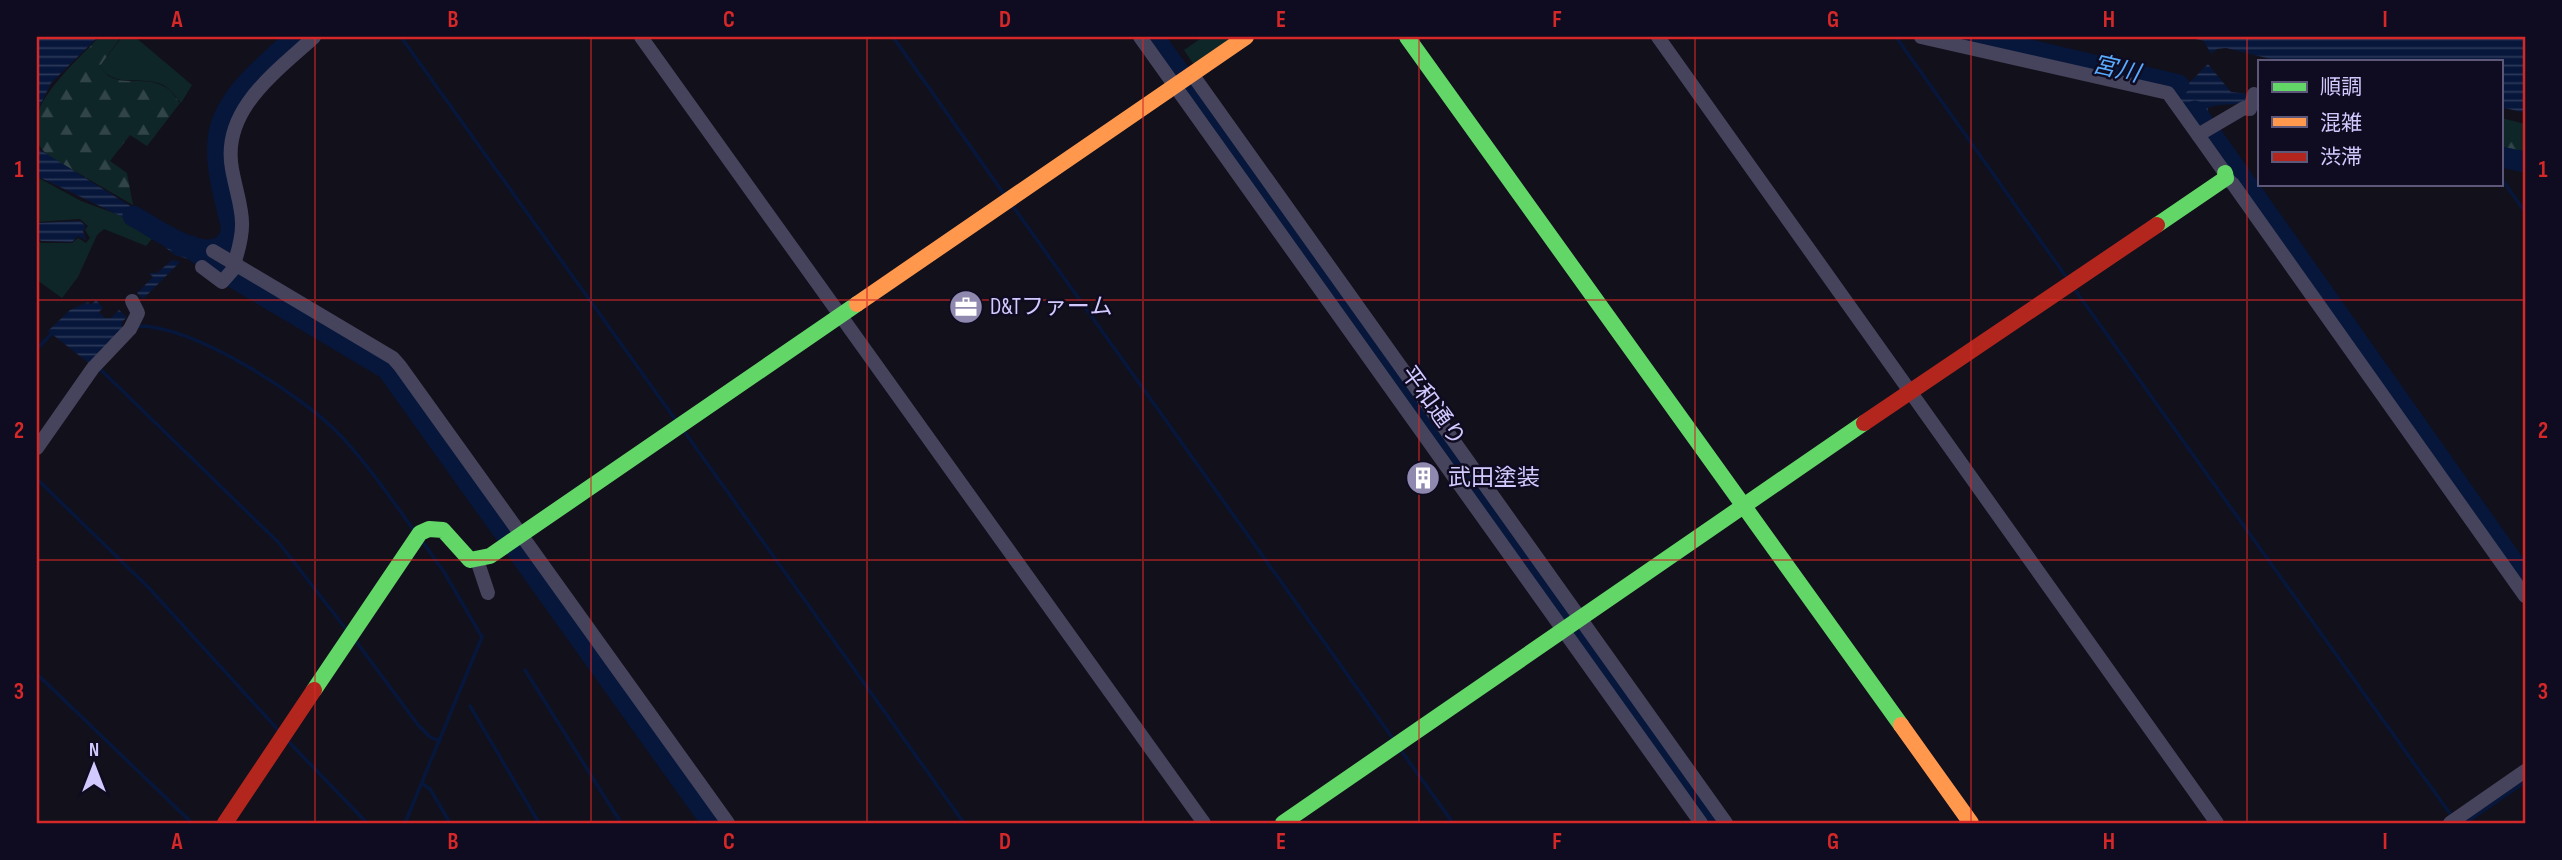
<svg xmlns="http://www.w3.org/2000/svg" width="2562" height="860" font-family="'Sofia Sans Condensed','Noto Sans JP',sans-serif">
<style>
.grass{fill:#0f2628}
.forest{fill:url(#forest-firs)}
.water{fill:url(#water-rules)}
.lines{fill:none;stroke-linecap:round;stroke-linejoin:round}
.stream{stroke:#07173b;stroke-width:3.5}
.river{stroke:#07173b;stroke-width:21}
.street{stroke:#46445c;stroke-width:14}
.fast{stroke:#63d668;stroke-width:16}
.slow{stroke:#ff974d;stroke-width:16}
.jam{stroke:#b3261e;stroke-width:16}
.grid{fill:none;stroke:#d62828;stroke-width:2;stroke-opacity:0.55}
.labels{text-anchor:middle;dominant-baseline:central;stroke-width:5;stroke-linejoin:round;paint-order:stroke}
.poi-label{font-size:23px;fill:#d2caff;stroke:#0f0b20;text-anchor:start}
.street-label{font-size:23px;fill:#d2caff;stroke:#0f0b20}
.water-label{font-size:24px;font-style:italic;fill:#58abff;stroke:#0f0b20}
.neatline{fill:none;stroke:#d62828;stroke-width:2.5}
.grid-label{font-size:23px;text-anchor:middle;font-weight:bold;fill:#d62828}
</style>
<defs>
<pattern id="forest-firs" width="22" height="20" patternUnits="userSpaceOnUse" patternTransform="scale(1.75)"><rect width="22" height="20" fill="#0f2628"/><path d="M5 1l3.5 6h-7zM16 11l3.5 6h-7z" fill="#314448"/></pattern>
<pattern id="water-rules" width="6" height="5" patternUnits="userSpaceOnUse" patternTransform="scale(1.75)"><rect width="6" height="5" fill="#07173b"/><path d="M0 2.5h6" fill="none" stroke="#2a3758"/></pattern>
</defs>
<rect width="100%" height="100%" fill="#12101b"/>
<g class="grass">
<path d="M122 37H135L192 85 181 103C176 97 171 90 165 86 142 73 116 91 100 66Z"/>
<path d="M1203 37H1233L1196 68 1184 50Z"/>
<path d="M37 177 81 201 122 216 155 235 146 246 104 229 97 235 78 277 62 298 37 280V239L41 243H72L78 238 86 243 90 238 85 230 88 226 80 219 37 222Z"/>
</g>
<g class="forest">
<path d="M99 37H121L100 66C115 92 142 73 165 87 171 90 176 98 180 103L147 146 130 135 110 161 127 173 133 205 49 156C5 120 75 64 99 37Z"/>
<path d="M2501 118 2525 124V152L2501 147Z"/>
</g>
<g class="water">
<path d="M37 37H98L51 83 37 112Z"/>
<path d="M2187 37H2525V113L2501 107V61H2279L2226 48 2217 49 2211 54 2204 41Z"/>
<path d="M2208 64 2231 92 2250 94 2248 101C2235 107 2220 102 2208 108L2207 124 2199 130 2150 85 2153 70 2190 82Z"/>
<path d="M37 148 161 225 156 233 37 176Z"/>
<path d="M80 221 86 226 83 231 86 240 78 236 72 242 41 241 37 237V223Z"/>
<path d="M171 228 188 238 192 235 204 241 208 254 202 263 175 255 165 247 164 240Z"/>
<path d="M172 260 180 262 143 299 137 293 153 277 149 273H157Z"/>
<path d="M96 300 103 308 99 312 105 318H111L119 310 127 317 122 322V331L90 364 48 331 70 310 88 302 91 305Z"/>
</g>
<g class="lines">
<g class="stream">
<path d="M401 37 675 419"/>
<path d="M893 37 1004 194"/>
<path d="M1896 37 2067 278"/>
<path d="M2501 178 2525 212"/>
<path d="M1012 205 1394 740"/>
<path d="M2075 290 2451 815"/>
<path d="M138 326C195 326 302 395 341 436 368 465 390 497 413 529"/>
<path d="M37 349 54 331"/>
<path d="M99 368 279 543 346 629"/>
<path d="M684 431 964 823"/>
<path d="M37 479 149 588 280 732"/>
<path d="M355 640 418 725 430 737 440 741"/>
<path d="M525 670 621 823"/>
<path d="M37 674 192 823"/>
<path d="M470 706 539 823"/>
<path d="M287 740 367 823"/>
<path d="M1400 749 1453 823"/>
<path d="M423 784 430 789 450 823"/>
<path d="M405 823 482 637 444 572 422 541"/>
<path d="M2465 823 2525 782"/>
</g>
<g class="river">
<path d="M1154 37 1715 823"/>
<path d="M1974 37 2179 85"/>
<path d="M2195 111 2525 579"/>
<path d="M2501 157 2525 162"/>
<path d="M133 216C156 228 219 277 232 230 226 201 213 164 219 133 227 94 268 63 296 37"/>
<path d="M189 247 234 278 387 369 712 823"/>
</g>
<g class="street">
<path d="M641 37 1204 823"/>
<path d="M1140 37 1701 823"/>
<path d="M1658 37 2217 823"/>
<path d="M1921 37 2168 93 2198 135"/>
<path d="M1192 74 1726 823"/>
<path d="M2225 173 2198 135 2244 108 2250 109 2254 94"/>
<path d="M2226 178 2233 184 2525 596"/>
<path d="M213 251 393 358 400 366 728 823"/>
<path d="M234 264C249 219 240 211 232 169 221 110 276 72 314 37"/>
<path d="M202 267 222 282 237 265"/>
<path d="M37 448 93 368 130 329 138 313 132 301"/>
<path d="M477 560 488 593"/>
<path d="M2450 823 2525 771"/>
</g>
<g class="fast">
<path d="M1407 37 1901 725"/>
<path d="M2157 225 2226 178 2225 173"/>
<path d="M314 690 420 533 429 529 443 530 470 560 490 556 857 304"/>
<path d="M1283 823 1864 423"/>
</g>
<g class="slow">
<path d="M857 304 1246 37"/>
<path d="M1901 725 1971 823"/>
</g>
<g class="jam">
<path d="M1864 423 2157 225"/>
<path d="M225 823 314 690"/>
</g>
</g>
<path class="grid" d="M315 37V823M591 37V823M867 37V823M1143 37V823M1419 37V823M1695 37V823M1971 37V823M2247 37V823M37 300H2525M37 560H2525"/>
<defs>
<g id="office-disc" transform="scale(1.75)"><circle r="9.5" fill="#8f89af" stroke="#0f0b20"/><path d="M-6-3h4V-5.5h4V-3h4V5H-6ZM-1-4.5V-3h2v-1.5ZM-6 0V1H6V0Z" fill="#fff"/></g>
<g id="building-disc" transform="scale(1.75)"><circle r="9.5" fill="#8f89af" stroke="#0f0b20"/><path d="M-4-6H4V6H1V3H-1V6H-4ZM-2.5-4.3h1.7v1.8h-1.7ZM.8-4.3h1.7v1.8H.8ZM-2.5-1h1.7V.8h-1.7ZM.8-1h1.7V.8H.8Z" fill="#fff"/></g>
</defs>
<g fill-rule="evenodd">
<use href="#office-disc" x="966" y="307"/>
<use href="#building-disc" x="1423" y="478"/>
</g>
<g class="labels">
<g class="poi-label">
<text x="990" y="307">D&amp;Tファーム</text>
<text x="1448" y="478">武田塗装</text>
</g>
<g class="street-label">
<text transform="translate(1433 406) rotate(54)">平和通り</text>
</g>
<g class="water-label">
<text transform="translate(2116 69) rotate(13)">宮川</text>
</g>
</g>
<rect width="2562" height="860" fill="none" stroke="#0f0b20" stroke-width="77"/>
<rect x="2258" y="60" width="245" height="126" fill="#0f0b20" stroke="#5d5779" stroke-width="2"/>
<rect x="2272" y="82" width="35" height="10" fill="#63d668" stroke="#5d5779" stroke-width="2"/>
<text x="2320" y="94" font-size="21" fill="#d2caff">順調</text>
<rect x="2272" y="117" width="35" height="10" fill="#ff974d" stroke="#5d5779" stroke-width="2"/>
<text x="2320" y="130" font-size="21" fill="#d2caff">混雑</text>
<rect x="2272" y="152" width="35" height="10" fill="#b3261e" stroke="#5d5779" stroke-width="2"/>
<text x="2320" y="164" font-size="21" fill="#d2caff">渋滞</text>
<g transform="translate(94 766)" stroke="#0f0b20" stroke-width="5" paint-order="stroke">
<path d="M0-5L12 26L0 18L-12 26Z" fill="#d2caff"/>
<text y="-10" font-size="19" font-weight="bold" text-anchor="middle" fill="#d2caff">N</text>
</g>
<rect x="38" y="38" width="2486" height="784" class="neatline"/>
<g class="grid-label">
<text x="177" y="27">A</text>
<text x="453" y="27">B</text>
<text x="729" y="27">C</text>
<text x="1005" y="27">D</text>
<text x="1281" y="27">E</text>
<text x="1557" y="27">F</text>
<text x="1833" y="27">G</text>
<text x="2109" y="27">H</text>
<text x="2385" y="27">I</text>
<text x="19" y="177">1</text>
<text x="2543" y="177">1</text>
<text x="19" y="438">2</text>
<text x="2543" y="438">2</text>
<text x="19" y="699">3</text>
<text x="2543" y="699">3</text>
<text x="177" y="849">A</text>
<text x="453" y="849">B</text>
<text x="729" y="849">C</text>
<text x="1005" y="849">D</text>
<text x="1281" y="849">E</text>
<text x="1557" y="849">F</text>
<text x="1833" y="849">G</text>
<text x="2109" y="849">H</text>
<text x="2385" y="849">I</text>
</g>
</svg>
